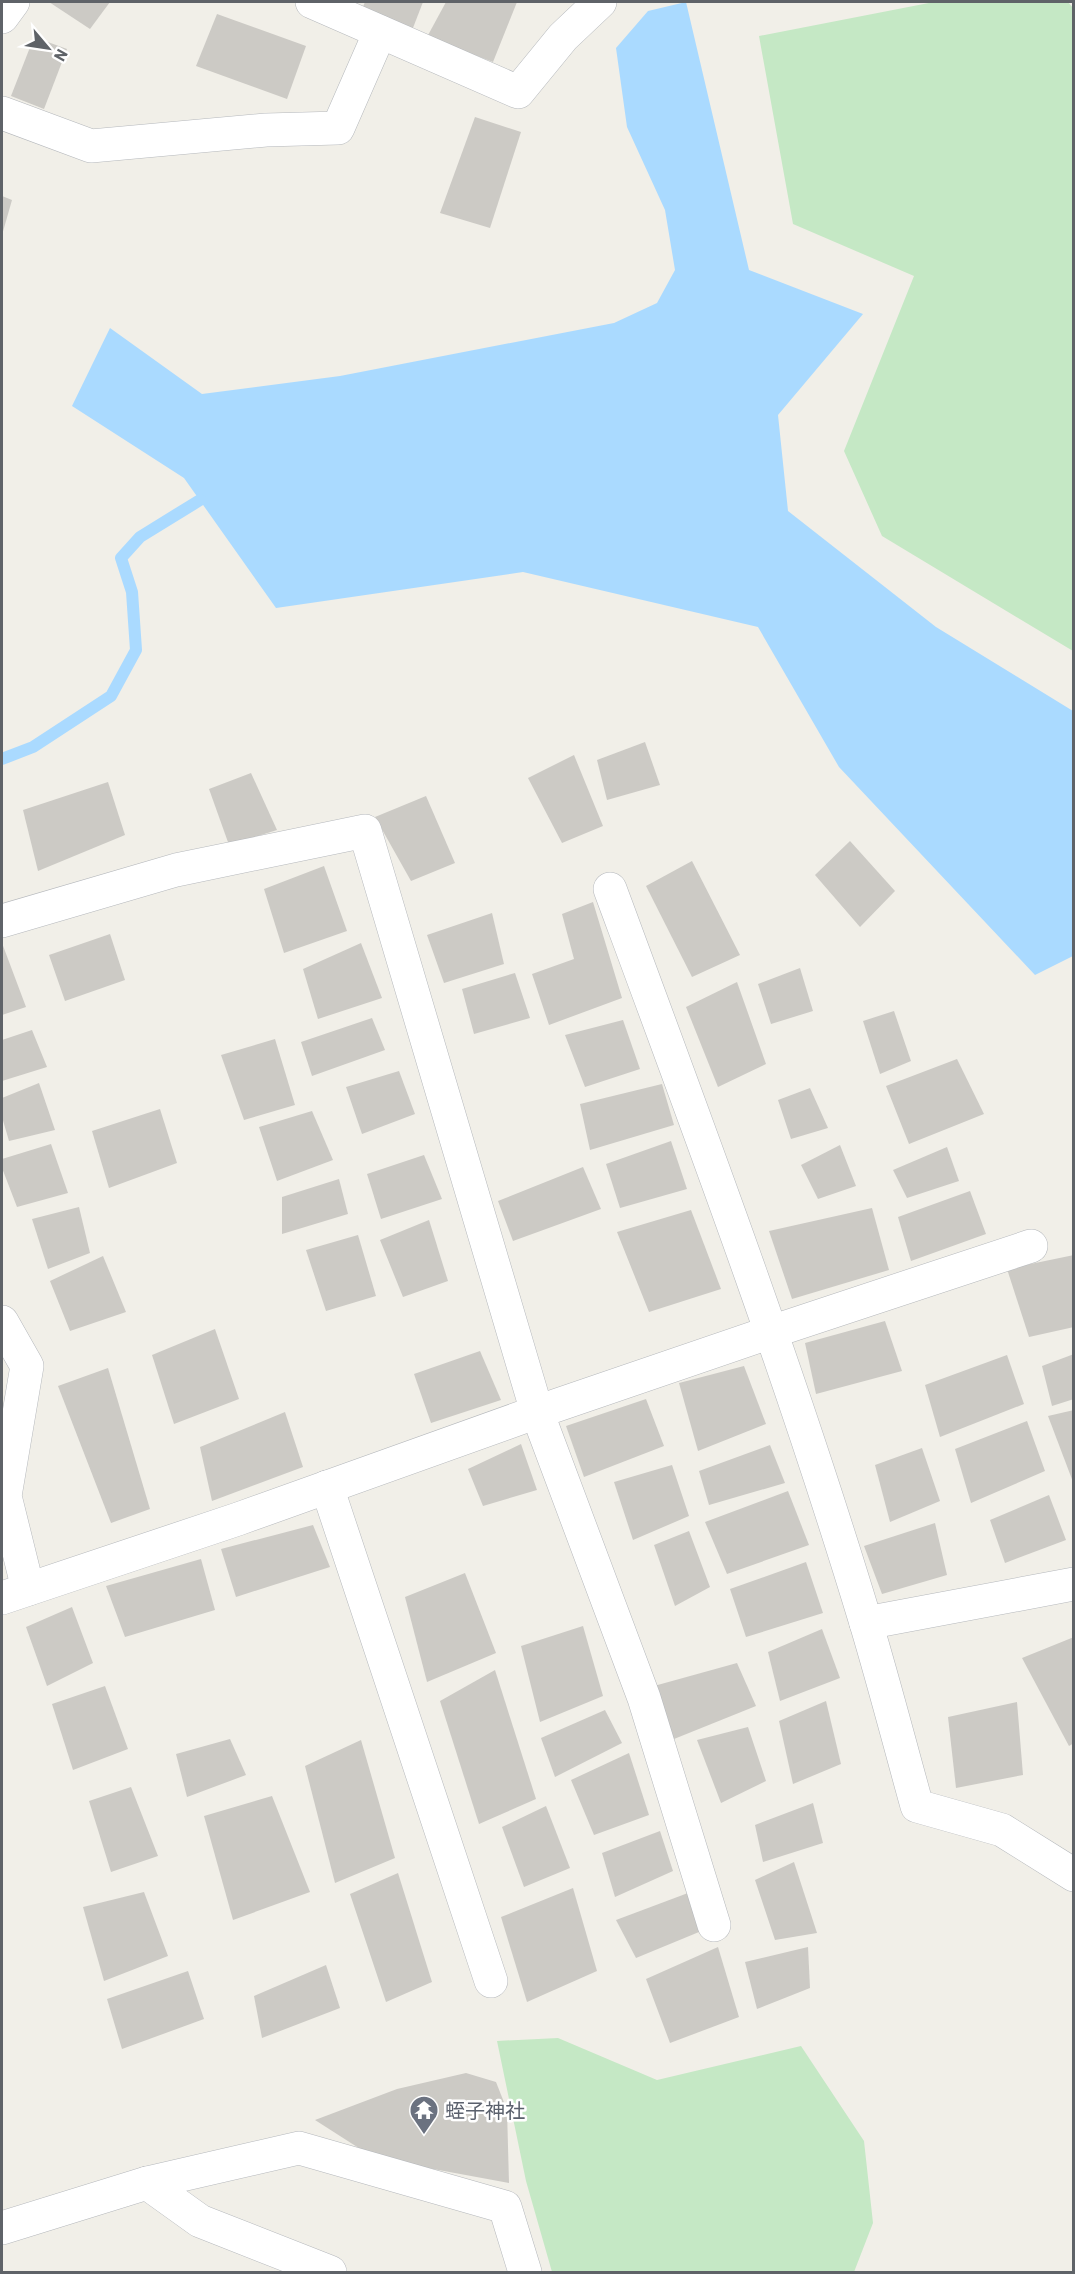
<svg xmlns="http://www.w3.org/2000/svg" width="1075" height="2274" font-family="Barlow,'Noto Sans JP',sans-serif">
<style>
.green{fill:#c5e8c5}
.water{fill:#aadaff}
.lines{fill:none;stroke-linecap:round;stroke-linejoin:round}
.stream{stroke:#aadaff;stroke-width:12}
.building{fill:#cccac5}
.minor-casing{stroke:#b5b8bc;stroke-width:34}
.minor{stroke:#fff;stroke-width:33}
.labels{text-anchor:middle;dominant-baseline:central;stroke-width:5;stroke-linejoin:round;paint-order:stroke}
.worship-label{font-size:20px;fill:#5b616d;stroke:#fff;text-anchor:start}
</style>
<rect width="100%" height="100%" fill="#f1efe8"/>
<g class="green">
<path d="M934 2H1068L1073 8V651L882 536 844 451 914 276 793 224 759 36Z"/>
<path d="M558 2038 657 2080 801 2046 864 2141 873 2223 854 2272H552L526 2181 497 2041Z"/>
</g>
<path class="water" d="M686 2 749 270 863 314 778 415 788 511 936 627 1073 711V956L1035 975 839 767 758 627 523 572 276 608 184 478 72 406 110 328 202 394 340 376 614 323 657 303 675 270 665 210 627 127 616 48 648 11Z"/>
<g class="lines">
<path class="stream" d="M2 759 33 747 111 696 136 650 132 592 121 558 140 537 200 500"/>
</g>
<g class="building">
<path d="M49 2H110L90 29Z"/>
<path d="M365 2H423L411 33 362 9Z"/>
<path d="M446 2H517L493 62 427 37Z"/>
<path d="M217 14 306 46 287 99 196 66Z"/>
<path d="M34 37 67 49 44 109 11 96Z"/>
<path d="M475 117 521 132 490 228 440 213Z"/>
<path d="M2 196 12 200 2 235Z"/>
<path d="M645 742 660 785 607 800 597 760Z"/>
<path d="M574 755 603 826 562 843 528 778Z"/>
<path d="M251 773 277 830 229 845 209 789Z"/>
<path d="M108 782 125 835 38 871 23 810Z"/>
<path d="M426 796 455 863 411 881 375 817Z"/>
<path d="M850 841 895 891 860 927 815 875Z"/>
<path d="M692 861 740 955 692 977 646 886Z"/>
<path d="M324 866 347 931 284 953 264 889Z"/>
<path d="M593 902 622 998 549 1025 532 974 574 959 562 914Z"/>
<path d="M492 913 504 964 444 983 427 935Z"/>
<path d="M110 934 125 980 65 1001 49 955Z"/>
<path d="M2 943 26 1007 2 1015Z"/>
<path d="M361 943 382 998 318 1019 303 969Z"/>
<path d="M800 968 813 1011 771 1024 758 984Z"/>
<path d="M515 973 530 1018 474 1034 462 989Z"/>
<path d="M737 982 766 1064 718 1087 686 1007Z"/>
<path d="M894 1011 911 1061 880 1074 863 1021Z"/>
<path d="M372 1018 385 1050 312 1076 301 1042Z"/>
<path d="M623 1020 640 1069 585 1087 565 1035Z"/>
<path d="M32 1030 47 1067 2 1081V1040Z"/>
<path d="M275 1039 295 1105 244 1120 221 1055Z"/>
<path d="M957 1059 984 1114 909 1144 886 1086Z"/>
<path d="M399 1071 415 1114 362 1134 346 1087Z"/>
<path d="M39 1083 55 1130 9 1141 2 1117V1098Z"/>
<path d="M662 1084 674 1125 590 1150 580 1104Z"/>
<path d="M810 1088 828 1128 791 1139 778 1100Z"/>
<path d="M160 1109 177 1163 109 1188 92 1131Z"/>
<path d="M312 1111 333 1160 277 1181 259 1127Z"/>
<path d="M671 1141 687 1189 620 1208 606 1164Z"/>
<path d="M51 1144 68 1193 17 1207 2 1168V1159Z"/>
<path d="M840 1145 856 1186 818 1199 801 1165Z"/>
<path d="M947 1147 959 1181 907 1198 893 1170Z"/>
<path d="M424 1155 442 1199 381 1219 367 1174Z"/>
<path d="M583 1167 601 1209 513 1241 498 1201Z"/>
<path d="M339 1179 348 1214 282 1234V1197Z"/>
<path d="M970 1191 986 1234 911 1261 898 1217Z"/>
<path d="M79 1207 90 1253 48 1269 32 1219Z"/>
<path d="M872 1208 889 1270 792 1299 769 1231Z"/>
<path d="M691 1210 721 1289 649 1312 617 1232Z"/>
<path d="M429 1220 448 1281 403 1297 380 1240Z"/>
<path d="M358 1235 376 1296 326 1311 306 1250Z"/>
<path d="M1074 1255V1327L1029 1337 1007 1269Z"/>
<path d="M103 1256 126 1312 70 1331 50 1281Z"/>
<path d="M885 1321 902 1371 816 1394 805 1343Z"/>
<path d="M215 1329 239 1399 174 1424 152 1355Z"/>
<path d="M480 1351 501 1400 431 1423 414 1374Z"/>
<path d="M1074 1354V1399L1052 1406 1042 1366Z"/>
<path d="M1007 1355 1024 1404 940 1437 925 1385Z"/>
<path d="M744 1366 766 1424 698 1451 679 1383Z"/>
<path d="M108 1368 150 1509 111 1523 58 1386Z"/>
<path d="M646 1399 664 1446 584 1477 566 1426Z"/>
<path d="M1074 1410V1482H1073L1048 1416Z"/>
<path d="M285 1412 303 1467 212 1501 200 1447Z"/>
<path d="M1027 1421 1045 1471 971 1503 955 1449Z"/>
<path d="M521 1444 537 1490 483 1506 468 1469Z"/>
<path d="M770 1445 785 1483 709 1505 699 1471Z"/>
<path d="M922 1448 940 1501 890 1522 875 1465Z"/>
<path d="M672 1465 689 1516 633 1540 614 1482Z"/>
<path d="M788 1491 809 1545 727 1574 705 1522Z"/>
<path d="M1049 1495 1066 1540 1005 1563 990 1520Z"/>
<path d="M935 1523 947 1575 882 1594 864 1546Z"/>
<path d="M313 1525 330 1567 236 1597 221 1549Z"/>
<path d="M689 1531 710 1587 675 1606 654 1545Z"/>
<path d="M201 1559 215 1610 125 1637 106 1586Z"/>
<path d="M806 1562 823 1613 746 1637 730 1589Z"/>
<path d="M465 1573 496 1653 427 1682 405 1597Z"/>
<path d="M72 1607 93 1663 47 1686 26 1627Z"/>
<path d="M583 1626 603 1696 540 1722 521 1646Z"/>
<path d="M822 1629 840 1678 780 1701 768 1652Z"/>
<path d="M1074 1637V1743L1069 1746 1022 1658Z"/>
<path d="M737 1663 756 1706 674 1739 654 1686Z"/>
<path d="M495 1670 536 1799 479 1824 440 1701Z"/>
<path d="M105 1686 128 1749 73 1770 52 1704Z"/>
<path d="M826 1701 841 1764 793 1784 779 1721Z"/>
<path d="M1017 1702 1023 1775 956 1788 948 1717Z"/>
<path d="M605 1710 622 1743 555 1777 541 1738Z"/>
<path d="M748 1727 766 1781 721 1803 697 1740Z"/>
<path d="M230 1739 246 1775 187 1797 176 1754Z"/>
<path d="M361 1740 395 1858 335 1883 305 1766Z"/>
<path d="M629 1753 649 1815 594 1835 571 1780Z"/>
<path d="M131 1787 158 1856 111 1872 89 1801Z"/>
<path d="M272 1796 310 1892 233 1920 204 1816Z"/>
<path d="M813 1803 823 1843 763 1862 755 1825Z"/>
<path d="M546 1806 570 1868 524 1887 502 1827Z"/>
<path d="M660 1831 673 1871 615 1897 602 1853Z"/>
<path d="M794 1862 817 1933 775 1940 755 1880Z"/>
<path d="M398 1873 432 1982 386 2002 350 1894Z"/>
<path d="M573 1888 597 1971 527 2002 501 1917Z"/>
<path d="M144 1892 168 1956 104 1981 83 1907Z"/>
<path d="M688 1893 699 1932 636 1958 616 1920Z"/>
<path d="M718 1947 739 2017 670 2043 646 1979Z"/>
<path d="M808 1947 810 1988 757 2009 745 1962Z"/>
<path d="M326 1965 340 2008 262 2038 254 1996Z"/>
<path d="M188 1971 204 2019 122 2049 107 1999Z"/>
<path d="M466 2073 496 2082 507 2110 509 2183 417 2166 365 2152 315 2120 397 2089Z"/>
</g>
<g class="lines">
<g class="minor-casing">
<g id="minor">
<path d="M312 2 518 92 563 37 600 2"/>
<path d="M2 17 13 2"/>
<path d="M2 113 91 146 266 130 338 128 380 32"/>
<path d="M610 889C700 1132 791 1375 866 1623 884 1683 900 1745 917 1806L1002 1830 1074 1875"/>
<path d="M2 921 176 870 365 831 537 1412 644 1698 714 1925"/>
<path d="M2 1322 27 1366 5 1496 28 1589"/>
<path d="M327 1487 491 1981"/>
<path d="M2 1598 238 1519 537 1412 771 1332 1031 1246"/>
<path d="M866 1623 1074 1584"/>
<path d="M147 2183 299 2148 505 2207 525 2272"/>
<path d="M2 2228 147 2183 200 2221 330 2272"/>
</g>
</g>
<use href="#minor" class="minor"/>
</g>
<defs>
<g id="temple-pin" transform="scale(1.5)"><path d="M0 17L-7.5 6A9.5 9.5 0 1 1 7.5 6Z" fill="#6b7280" stroke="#fff"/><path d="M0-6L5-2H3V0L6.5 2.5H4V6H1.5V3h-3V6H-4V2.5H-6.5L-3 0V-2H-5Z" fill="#fff"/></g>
</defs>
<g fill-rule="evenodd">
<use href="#temple-pin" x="424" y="2110"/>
</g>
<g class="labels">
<g class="worship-label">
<text x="445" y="2110">蛭子神社</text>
</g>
</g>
<rect width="1075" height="2274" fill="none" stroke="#5f6368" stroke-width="6"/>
<g transform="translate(48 48) rotate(119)" stroke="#ffffff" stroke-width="4.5" paint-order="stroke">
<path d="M0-4.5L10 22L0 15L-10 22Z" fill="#5f6368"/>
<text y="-9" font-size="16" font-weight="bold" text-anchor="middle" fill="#5f6368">N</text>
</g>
</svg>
